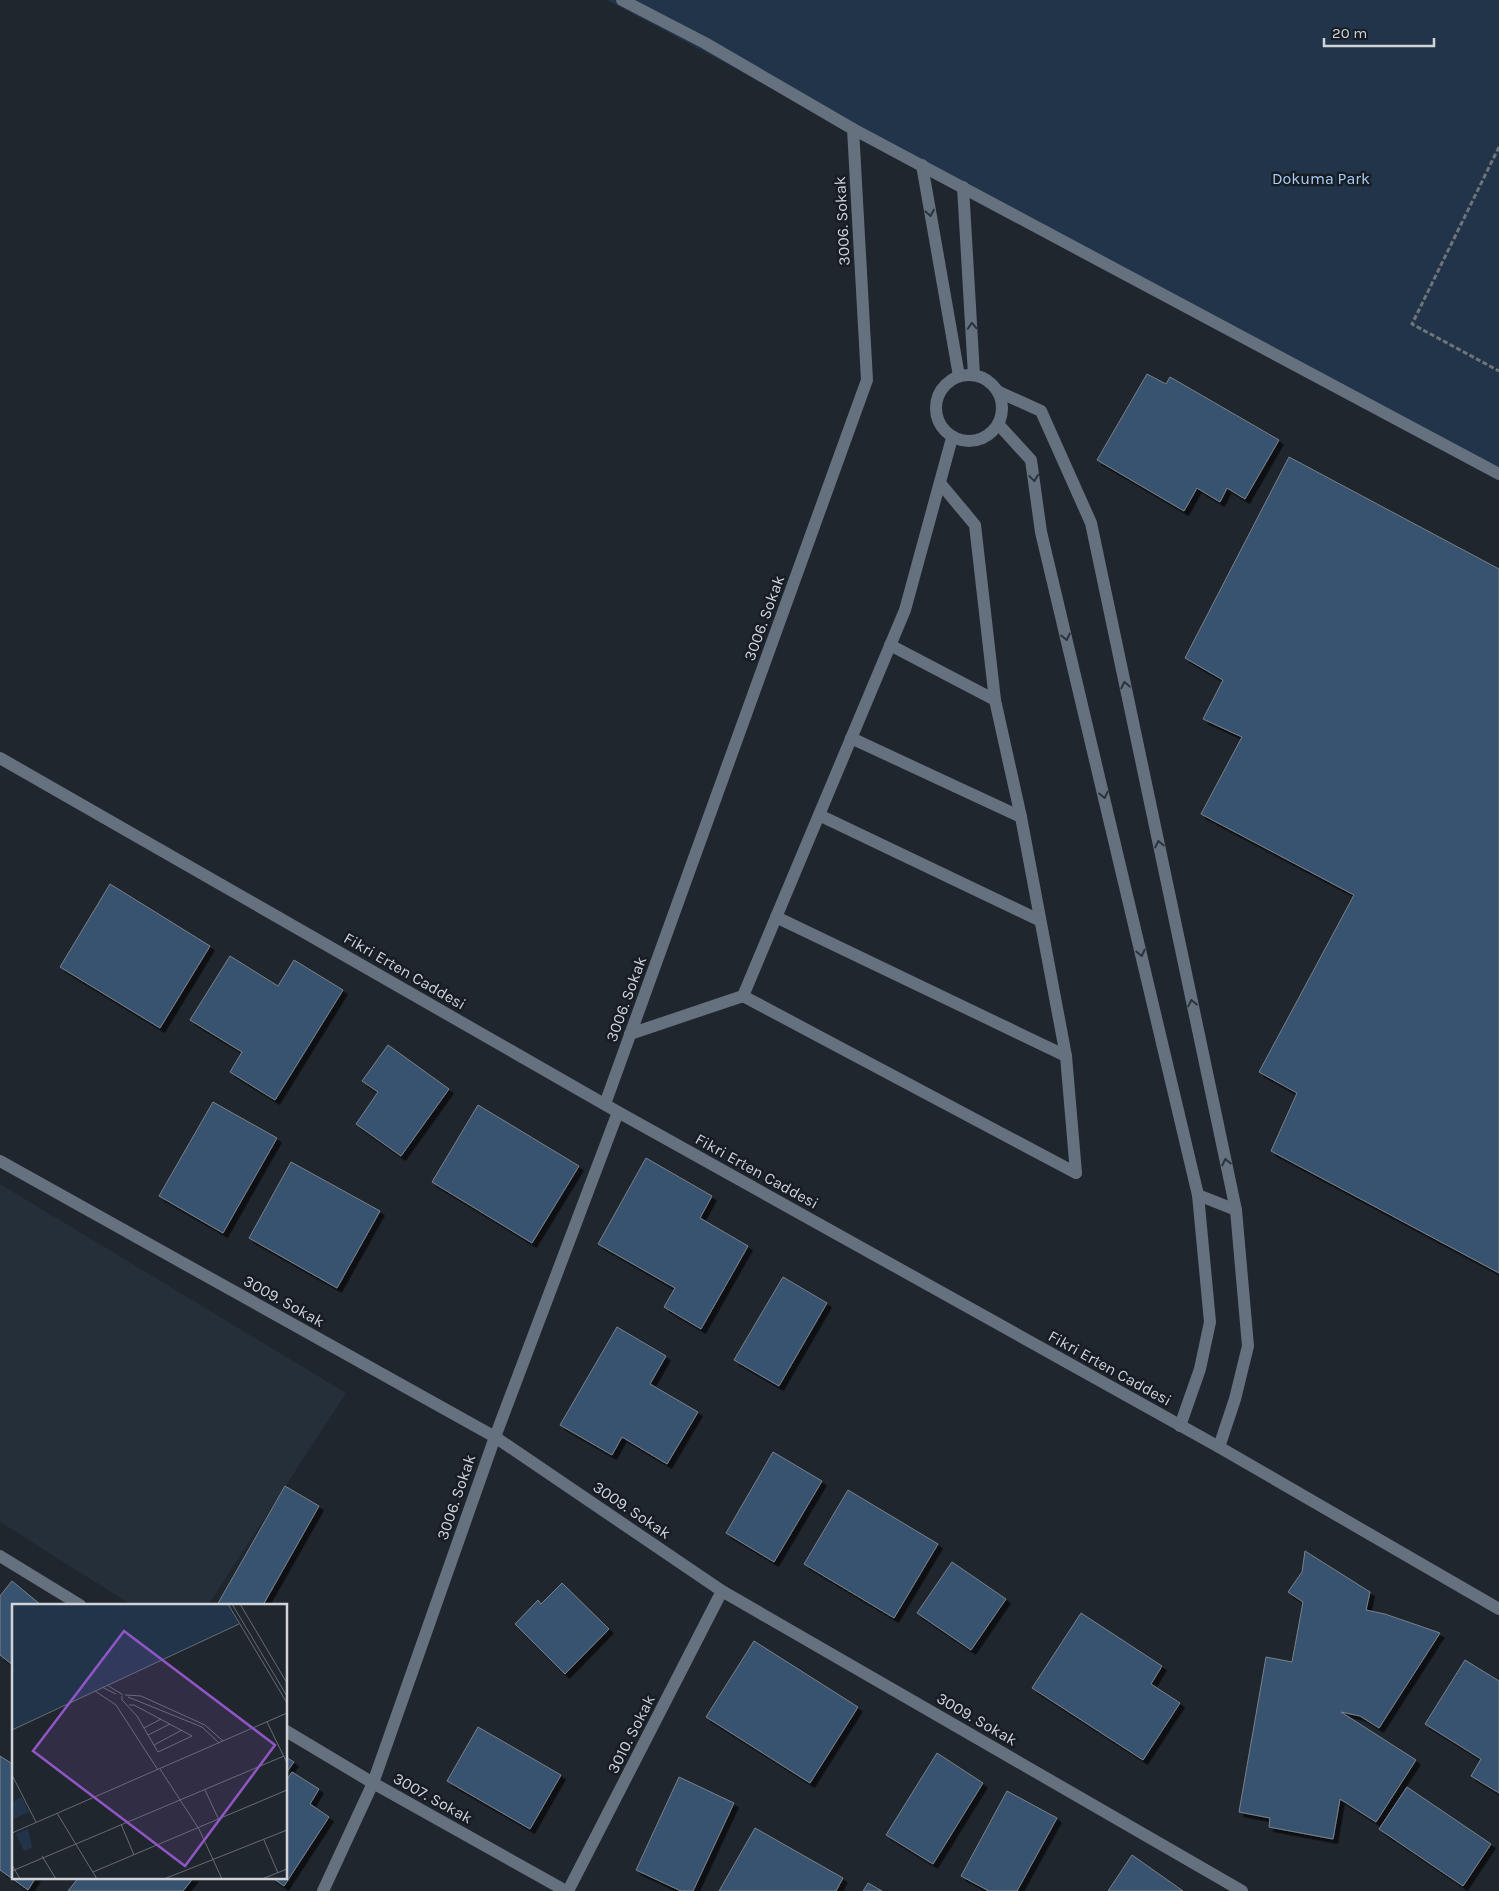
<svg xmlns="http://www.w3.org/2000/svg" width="1499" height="1891" font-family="Karla,sans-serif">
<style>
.built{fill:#252f3a}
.green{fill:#223449}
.building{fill:#38526f;stroke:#7a818a;filter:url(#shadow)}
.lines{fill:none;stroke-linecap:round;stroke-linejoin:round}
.path{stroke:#6f747a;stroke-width:3;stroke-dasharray:5 2.5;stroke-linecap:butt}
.minor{stroke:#667180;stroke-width:12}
.oneway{stroke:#2b323b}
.labels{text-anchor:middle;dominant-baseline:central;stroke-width:5;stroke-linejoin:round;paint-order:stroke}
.park-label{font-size:16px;fill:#aacef8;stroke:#171d24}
.street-label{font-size:16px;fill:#d0d4d9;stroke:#171d24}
.inset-road{fill:none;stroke:#666c72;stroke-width:1}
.view{fill:#9056c6;fill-opacity:0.15;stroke:#9056c6;stroke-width:2.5}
.inset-edge{fill:none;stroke:#d0d4d9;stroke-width:2.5}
</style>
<defs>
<filter id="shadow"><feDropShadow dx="4.5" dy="4.5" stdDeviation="0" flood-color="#0009"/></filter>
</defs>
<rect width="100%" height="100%" fill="#20262d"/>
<path class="built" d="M0 1184 346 1393 208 1605H132L0 1522Z"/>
<path class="green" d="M607 0H1499V475Z"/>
<g class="building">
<path d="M1147 374 1166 384 1170 377 1279 440 1245 499 1227 488 1220 502 1197 488 1184 511 1097 460Z"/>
<path d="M1289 457 1499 569V1273L1271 1151 1297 1093 1259 1072 1354 895 1201 814 1242 737 1203 719 1223 680 1185 658Z"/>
<path d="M110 884 210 946 160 1028 60 967Z"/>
<path d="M230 956 278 986 294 960 343 990 275 1100 230 1072 242 1052 190 1020Z"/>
<path d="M388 1045 449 1089 401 1156 356 1124 378 1092 362 1081Z"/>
<path d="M213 1102 277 1138 223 1233 159 1196Z"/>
<path d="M478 1105 579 1166 532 1243 432 1182Z"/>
<path d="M646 1158 712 1196 700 1218 748 1246 701 1329 664 1307 675 1288 598 1244Z"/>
<path d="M291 1162 380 1211 337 1288 249 1238Z"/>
<path d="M783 1277 827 1303 779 1386 734 1360Z"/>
<path d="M617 1327 666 1356 650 1384 698 1412 667 1464 622 1437 612 1455 560 1425Z"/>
<path d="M773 1452 822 1481 774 1562 726 1533Z"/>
<path d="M285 1486 319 1506 263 1605H217Z"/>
<path d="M848 1490 938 1544 894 1618 804 1564Z"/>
<path d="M1305 1551 1370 1592 1366 1610 1385 1614 1440 1633 1379 1728 1360 1716 1341 1712 1416 1760 1376 1822 1340 1799 1333 1839 1269 1827 1270 1818 1239 1812 1266 1657 1292 1662 1303 1602 1288 1592 1302 1572Z"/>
<path d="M952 1562 1006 1599 971 1650 917 1613Z"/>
<path d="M12 1581 41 1605H14V1666L0 1655V1596Z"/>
<path d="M562 1583 609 1629 565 1674 515 1624 538 1600 541 1604Z"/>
<path d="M1081 1613 1162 1666 1151 1684 1180 1703 1143 1760 1032 1688Z"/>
<path d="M754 1641 858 1707 810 1783 706 1717Z"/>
<path d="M1465 1660 1499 1681V1793L1471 1776 1481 1759 1425 1724Z"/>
<path d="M478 1727 561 1775 530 1829 447 1781Z"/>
<path d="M937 1753 983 1783 933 1864 886 1835Z"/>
<path d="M0 1756 14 1765V1877H36L28 1890 0 1870Z"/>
<path d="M286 1757 294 1762 286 1773Z"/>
<path d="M292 1772 319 1789 310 1804 329 1817 284 1886 271 1877H286V1781Z"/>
<path d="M679 1777 734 1803 693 1891H681L636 1870Z"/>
<path d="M1407 1787 1491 1844 1463 1886 1379 1829Z"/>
<path d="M1007 1791 1057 1818 1017 1891H989L961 1876Z"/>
<path d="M755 1828 843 1878 836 1891H719Z"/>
<path d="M1132 1855 1183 1891H1108Z"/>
<path d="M79 1877H194L183 1891H68Z"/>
<path d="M868 1883 882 1891H863Z"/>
</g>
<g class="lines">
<path class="path" d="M1499 147 1412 324 1499 371"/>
<g class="minor">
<path d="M622 0 705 43 853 129 1499 474"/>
<path d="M922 165 959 376"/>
<path d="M963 187 974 375"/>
<circle cx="969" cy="408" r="33"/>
<path d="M999 392 1041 411 1091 523 1236 1210 1248 1346 1235 1399 1219 1447"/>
<path d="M999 425 1031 460 1041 532 1198 1195 1210 1322 1200 1369 1180 1426"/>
<path d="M952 438 905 610 743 996 1076 1173"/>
<path d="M940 483 975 525 995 700 1021 817 1066 1056 1076 1173"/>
<path d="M890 645 995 700"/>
<path d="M851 738 1021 817"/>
<path d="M0 758 618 1112 1219 1447 1499 1609"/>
<path d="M819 815 1039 920"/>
<path d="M776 917 1066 1056"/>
<path d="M630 1034 743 996"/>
<path d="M605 1104 867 380 853 129"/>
<path d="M0 1161 495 1437 722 1591 1242 1891"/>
<path d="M1198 1195 1236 1210"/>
<path d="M0 1556 80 1605"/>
<path d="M286 1731 373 1783 566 1891"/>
<path d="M323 1891 373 1783 495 1437 618 1112"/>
<path d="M568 1891 722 1591"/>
</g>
</g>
<defs><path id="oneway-chevron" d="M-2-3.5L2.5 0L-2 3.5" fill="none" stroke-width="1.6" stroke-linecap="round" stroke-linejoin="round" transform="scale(1.25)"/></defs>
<g class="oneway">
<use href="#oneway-chevron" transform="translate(930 213) rotate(80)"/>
<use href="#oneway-chevron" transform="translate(972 326) rotate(-93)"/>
<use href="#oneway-chevron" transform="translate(1034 478) rotate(82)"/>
<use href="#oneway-chevron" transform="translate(1066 637) rotate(77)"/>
<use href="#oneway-chevron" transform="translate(1125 685) rotate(-102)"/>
<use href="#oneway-chevron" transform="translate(1104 795) rotate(77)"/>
<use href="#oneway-chevron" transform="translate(1159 844) rotate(-102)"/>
<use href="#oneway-chevron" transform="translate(1141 953) rotate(77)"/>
<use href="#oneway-chevron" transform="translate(1192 1003) rotate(-102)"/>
<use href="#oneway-chevron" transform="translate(1226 1162) rotate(-102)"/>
</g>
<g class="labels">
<g class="park-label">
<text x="1321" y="178">Dokuma Park</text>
</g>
<g class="street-label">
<text transform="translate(842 221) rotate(-93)">3006. Sokak</text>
<text transform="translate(764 618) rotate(-70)">3006. Sokak</text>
<text transform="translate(405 971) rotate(30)">Fikri Erten Caddesi</text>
<text transform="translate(626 999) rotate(-70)">3006. Sokak</text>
<text transform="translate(757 1171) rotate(29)">Fikri Erten Caddesi</text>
<text transform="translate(284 1301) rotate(29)">3009. Sokak</text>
<text transform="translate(1110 1368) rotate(29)">Fikri Erten Caddesi</text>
<text transform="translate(456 1497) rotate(-71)">3006. Sokak</text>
<text transform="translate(632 1510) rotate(34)">3009. Sokak</text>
<text transform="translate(977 1719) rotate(30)">3009. Sokak</text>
<text transform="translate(631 1734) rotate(-63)">3010. Sokak</text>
<text transform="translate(433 1798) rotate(29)">3007. Sokak</text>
</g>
</g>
<g transform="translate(12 1604)">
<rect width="275" height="275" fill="#20262d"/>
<path d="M0 0H216L227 20 0 126ZM10 193 17 208 2 215 0 198ZM16 225 20 243 12 247 4 230Z" fill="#223449"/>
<path class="inset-road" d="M216 0 275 99M220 0 275 92M228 0 275 79M95 81 111 91M90 83 104 90M83 87 104 101 146 166M113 91 129 92 193 121 211 137M110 92V96L125 112 146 148 180 132M116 93 190 123 207 139M117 101H122L180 132M255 118 275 159M132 124 149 115M0 126 227 20M136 131 158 120M142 141 170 126M148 165 187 225 210 275M0 171 24 218M193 186 207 216M45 209 85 275M109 220 122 251M0 229 275 109M252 236 266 269M30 252 44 275M0 261 8 275M0 267 272 152M81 268 275 186M152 275 275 226M250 275 275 265"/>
<path class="view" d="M112 27 263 141 173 262 21 147Z"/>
<rect width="275" height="275" class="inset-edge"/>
</g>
<path d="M1324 38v8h110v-8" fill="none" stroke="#d0d4d9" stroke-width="2.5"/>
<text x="1332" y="38" font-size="15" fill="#d0d4d9" stroke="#171d24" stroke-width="4" paint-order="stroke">20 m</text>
</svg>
